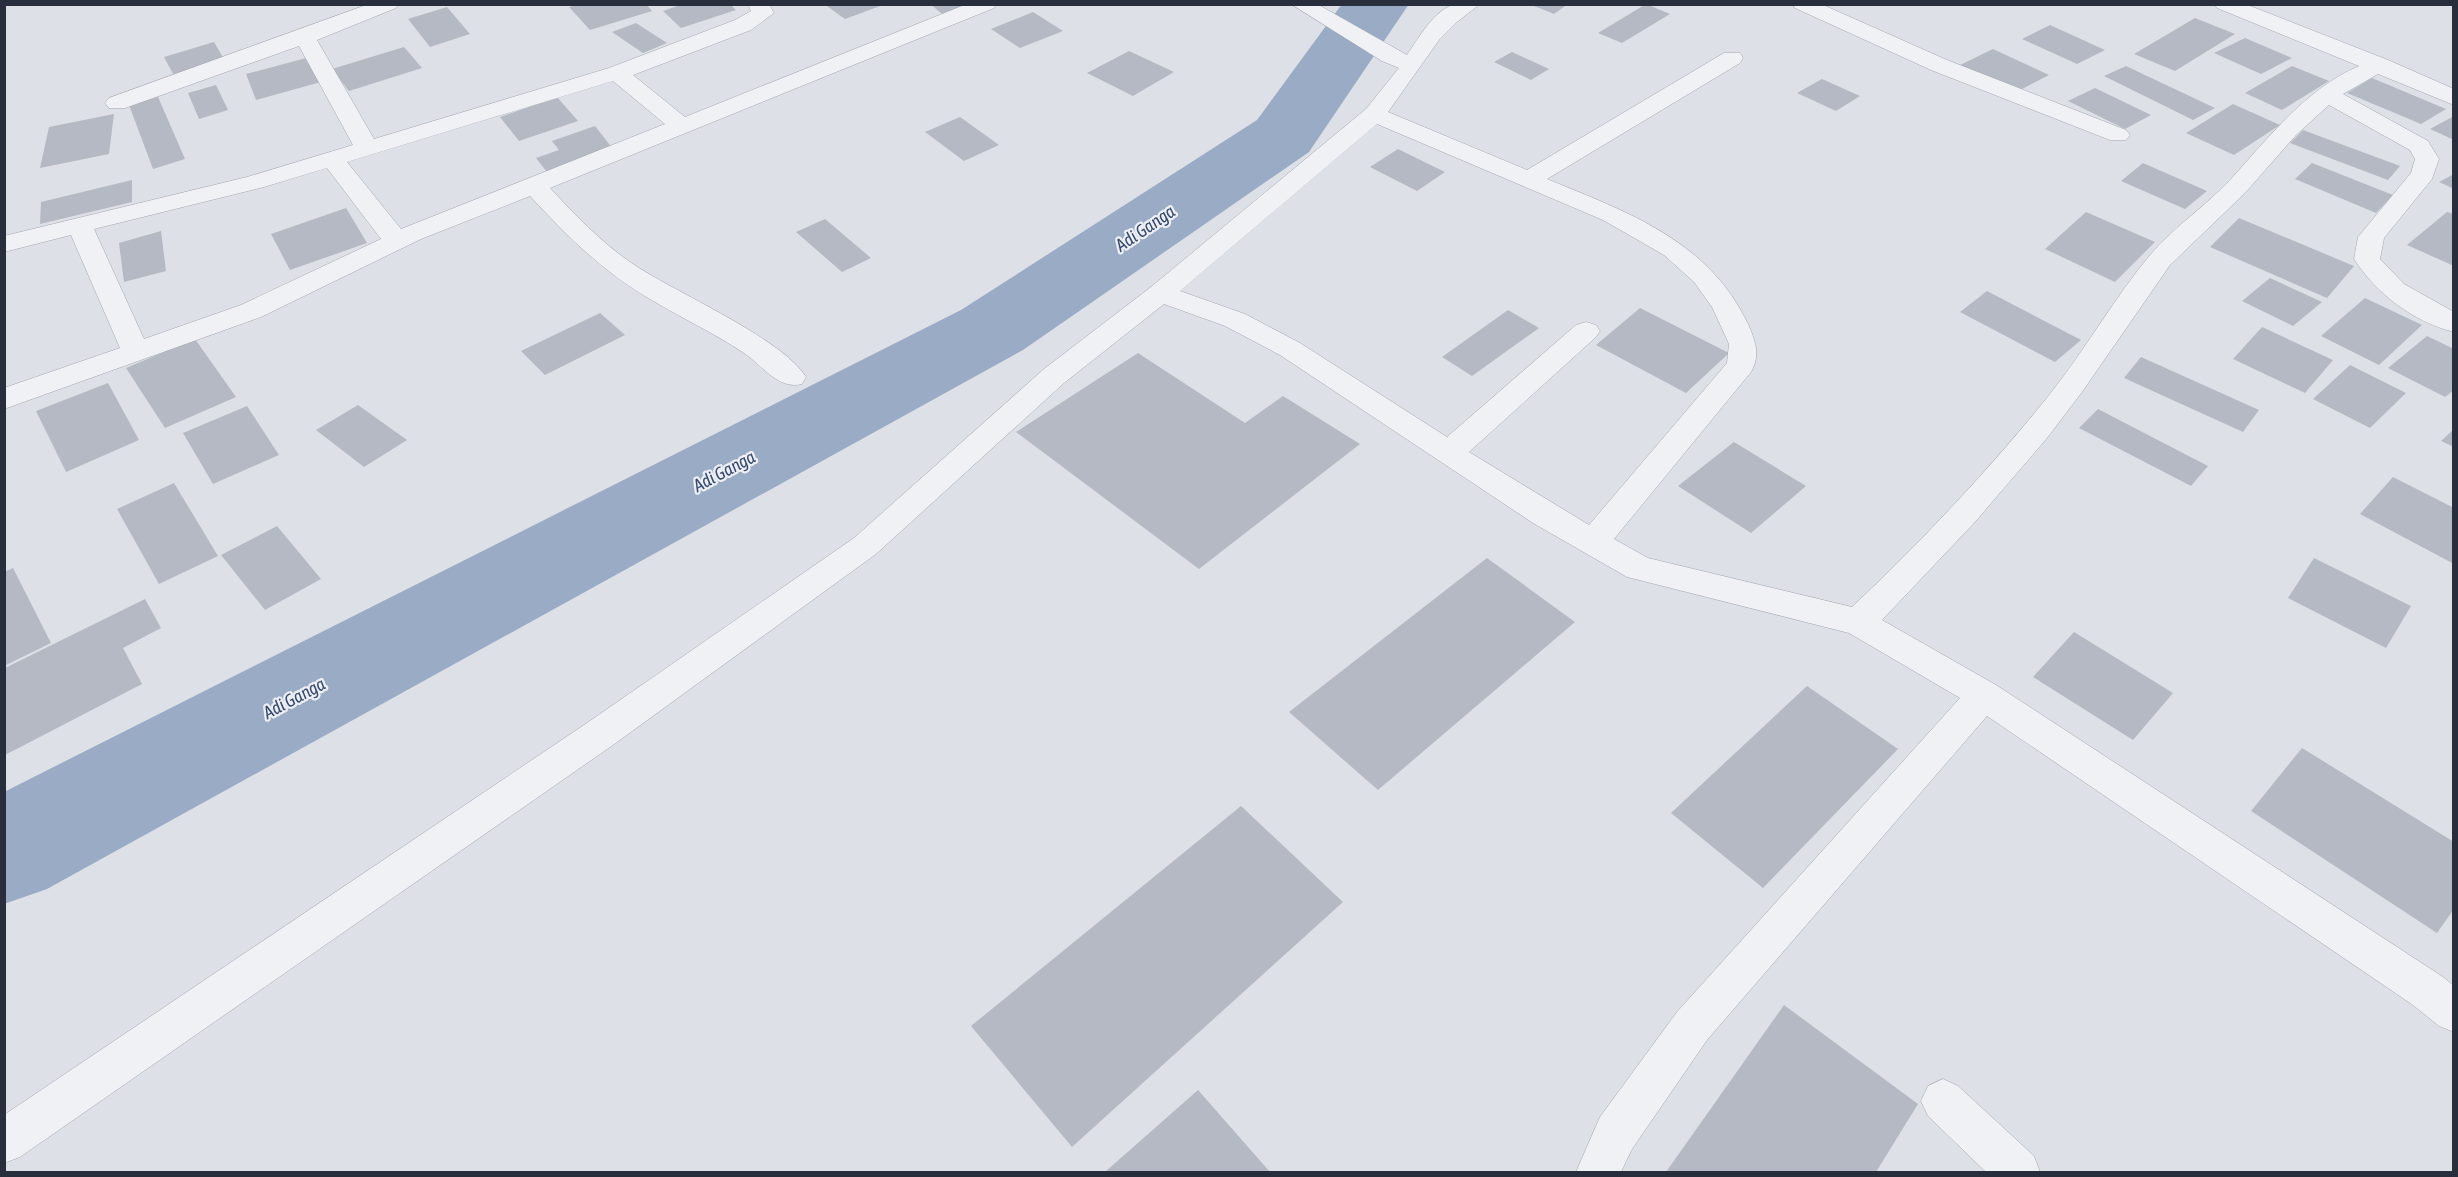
<svg xmlns="http://www.w3.org/2000/svg" width="2458" height="1177" font-family="'Asap Condensed',sans-serif">
<style>
.lines{fill:none;stroke-linecap:round;stroke-linejoin:round}
.river{fill:#9aacc5;fill-rule:evenodd}
.building{fill:#b5b9c3}
.minor-casing{stroke:#a3a7b0;stroke-width:1}
.minor{fill:#f0f1f5;fill-rule:evenodd}
.labels{text-anchor:middle;dominant-baseline:central;stroke-width:4.5;stroke-linejoin:round;paint-order:stroke}
.water-label{font-size:18px;font-style:italic;fill:#344a6e;stroke:#edeff4}
</style>
<rect width="100%" height="100%" fill="#dde0e6"/>
<g class="lines">
<path class="river" d="M1342 4H1409L1309 152 1023 350 47 889 4 904V792L961 310 1257 120Z"/>
</g>
<g class="building">
<path d="M579 4H646L652 11 590 30 569 7Z"/>
<path d="M683 4H730L736 10 681 28 663 11Z"/>
<path d="M824 4H883V5L845 19Z"/>
<path d="M930 4H979L946 17Z"/>
<path d="M1529 4H1568L1554 14Z"/>
<path d="M1646 4 1670 14 1622 43 1598 33Z"/>
<path d="M447 7 470 34 430 47 408 19Z"/>
<path d="M1033 12 1063 31 1020 48 991 29Z"/>
<path d="M2195 18 2235 34 2175 71 2134 54Z"/>
<path d="M636 23 667 43 643 53 612 32Z"/>
<path d="M2050 25 2105 50 2077 64 2022 39Z"/>
<path d="M2245 38 2292 58 2261 74 2214 53Z"/>
<path d="M214 42 224 59 173 74 164 57Z"/>
<path d="M404 47 422 68 349 91 332 69Z"/>
<path d="M1993 49 2049 75 2016 92 1960 65Z"/>
<path d="M1129 51 1174 72 1133 96 1087 73Z"/>
<path d="M1512 52 1549 69 1531 80 1494 62Z"/>
<path d="M310 57 321 82 256 100 246 74Z"/>
<path d="M2126 66 2215 108 2193 120 2104 76Z"/>
<path d="M2292 66 2329 81 2282 110 2245 93Z"/>
<path d="M2372 78 2446 109 2421 124 2347 93Z"/>
<path d="M1822 79 1860 96 1836 111 1797 93Z"/>
<path d="M216 85 228 110 199 119 188 93Z"/>
<path d="M2095 88 2151 115 2125 129 2068 101Z"/>
<path d="M158 97 185 159 153 169 129 105Z"/>
<path d="M557 97 578 121 519 141 500 117Z"/>
<path d="M2233 104 2280 125 2234 155 2186 133Z"/>
<path d="M114 114 109 154 40 168 49 127Z"/>
<path d="M2454 116V140L2430 129Z"/>
<path d="M960 117 999 145 964 161 925 132Z"/>
<path d="M595 126 613 149 547 172 536 158 559 150 552 141Z"/>
<path d="M2303 130 2400 166 2388 180 2290 143Z"/>
<path d="M1398 149 1445 172 1417 191 1370 167Z"/>
<path d="M2143 163 2207 191 2185 209 2121 181Z"/>
<path d="M2312 163 2393 195 2376 213 2295 179Z"/>
<path d="M2454 174V189L2439 182Z"/>
<path d="M132 180V202L40 224 41 202Z"/>
<path d="M346 208 367 243 290 270 271 234Z"/>
<path d="M2086 212 2155 242 2115 282 2045 249Z"/>
<path d="M2447 212 2454 214V266L2407 245Z"/>
<path d="M2239 218 2354 266 2327 298 2210 247Z"/>
<path d="M825 219 871 258 842 272 796 232Z"/>
<path d="M161 231 166 271 124 282 119 243Z"/>
<path d="M2270 278 2322 302 2293 326 2242 301Z"/>
<path d="M1987 291 2081 340 2055 362 1960 312Z"/>
<path d="M2365 298 2422 325 2379 365 2321 336Z"/>
<path d="M1640 308 1729 353 1686 393 1596 345Z"/>
<path d="M1508 310 1539 328 1472 376 1442 357Z"/>
<path d="M600 313 625 335 545 375 521 351Z"/>
<path d="M2262 327 2333 360 2305 393 2233 359Z"/>
<path d="M2427 336 2454 349V390L2445 397 2388 368Z"/>
<path d="M195 339 236 397 165 428 126 368Z"/>
<path d="M1138 353 1245 423 1283 396 1360 444 1199 569 1016 432Z"/>
<path d="M2141 357 2259 410 2243 432 2124 378Z"/>
<path d="M2350 365 2406 393 2370 428 2313 399Z"/>
<path d="M108 383 139 440 66 472 36 411Z"/>
<path d="M358 405 407 440 364 467 316 430Z"/>
<path d="M247 406 279 455 213 484 183 433Z"/>
<path d="M2098 409 2208 466 2191 486 2079 428Z"/>
<path d="M2454 429V447L2441 441Z"/>
<path d="M1734 442 1806 486 1751 533 1678 486Z"/>
<path d="M2393 477 2454 508V564L2360 514Z"/>
<path d="M174 483 218 556 159 584 117 509Z"/>
<path d="M277 526 321 579 265 610 221 555Z"/>
<path d="M1487 558 1575 622 1378 790 1289 712Z"/>
<path d="M2314 558 2411 606 2386 648 2288 598Z"/>
<path d="M13 568 51 643 4 666V572Z"/>
<path d="M145 599 161 628 123 648 142 684 5 755V668Z"/>
<path d="M2074 632 2173 693 2133 740 2033 677Z"/>
<path d="M1807 686 1898 749 1763 888 1671 813Z"/>
<path d="M2302 748 2454 842V909L2437 933 2251 811Z"/>
<path d="M1241 806 1343 902 1072 1147 971 1026Z"/>
<path d="M1784 1005 1918 1104 1876 1172H1666Z"/>
<path d="M1198 1090 1270 1172H1105Z"/>
</g>
<g class="lines">
<g class="minor-casing">
<g id="minor">
<path d="M369 4H399L396 8 317 40 374 139 609 68 735 20 751 11 748 4H769L774 13 751 30 633 75 685 117 967 4H997L994 8 550 188C575 215 600 241 630 262 673 292 781 337 806 377L802 384C778 390 763 366 744 353 702 325 650 304 610 272 580 249 555 223 530 196L421 239 261 317 4 409V388L120 348 71 235 4 252V236L247 177 353 145 299 46 125 108H109L105 103 109 98ZM613 81 665 124 401 229 347 162ZM327 168 381 239 241 305 144 339 94 229 264 187Z"/>
<path d="M1291 4H1317L1407 55C1418 39 1435 8 1456 4 1464 3 1473 4 1480 4L1457 22 1439 40 1388 112 1527 170 1724 53H1740L1743 58 1740 63 1547 179C1627 212 1708 240 1748 324 1755 340 1761 355 1751 372L1614 539 1648 558 1852 607C1922 541 1989 470 2050 394 2086 349 2114 298 2151 254 2175 226 2206 206 2231 179 2269 137 2306 89 2359 66L2217 8 2214 4H2245L2388 60 2454 89V105L2378 74 2343 94 2428 141 2439 159 2432 179 2384 238 2380 259 2404 284 2454 312V332C2412 321 2377 294 2354 259L2358 237 2411 173 2415 159 2410 150 2329 105 2296 135 2245 193 2170 265 2082 392 2047 438 1974 523 1882 620 1996 685 2443 977 2454 986V1032L2439 1026 2413 1005 1987 716 1707 1040 1632 1149 1621 1172H1576L1600 1117 1677 1012 1960 698 1849 633 1627 577 1533 523 1280 355 1225 326 1164 304 1064 383 876 554 613 745 20 1157 4 1163V1115L587 723 854 538 1044 369 1151 287 1366 109 1399 68 1382 61ZM1377 124 1603 220 1664 255 1694 282 1712 307 1729 344 1727 363 1589 525 1469 452 1596 337 1600 331 1596 325 1586 322 1576 325 1447 437 1300 343 1245 314 1180 291Z"/>
<path d="M1792 4H1821L1947 60 2126 130 2130 135 2126 140H2110L1931 70 1795 8Z"/>
<path d="M1943 1079 1958 1086 2034 1156 2040 1172H1986L1928 1116 1921 1101 1928 1086Z"/>
</g>
</g>
<use href="#minor" class="minor"/>
</g>
<g class="labels">
<g class="water-label">
<text transform="translate(1145 228) rotate(-34)">Adi Ganga</text>
<text transform="translate(724 471) rotate(-28)">Adi Ganga</text>
<text transform="translate(294 698) rotate(-28)">Adi Ganga</text>
</g>
</g>
<rect width="2458" height="1177" fill="none" stroke="#282e3c" stroke-width="12"/>
</svg>
